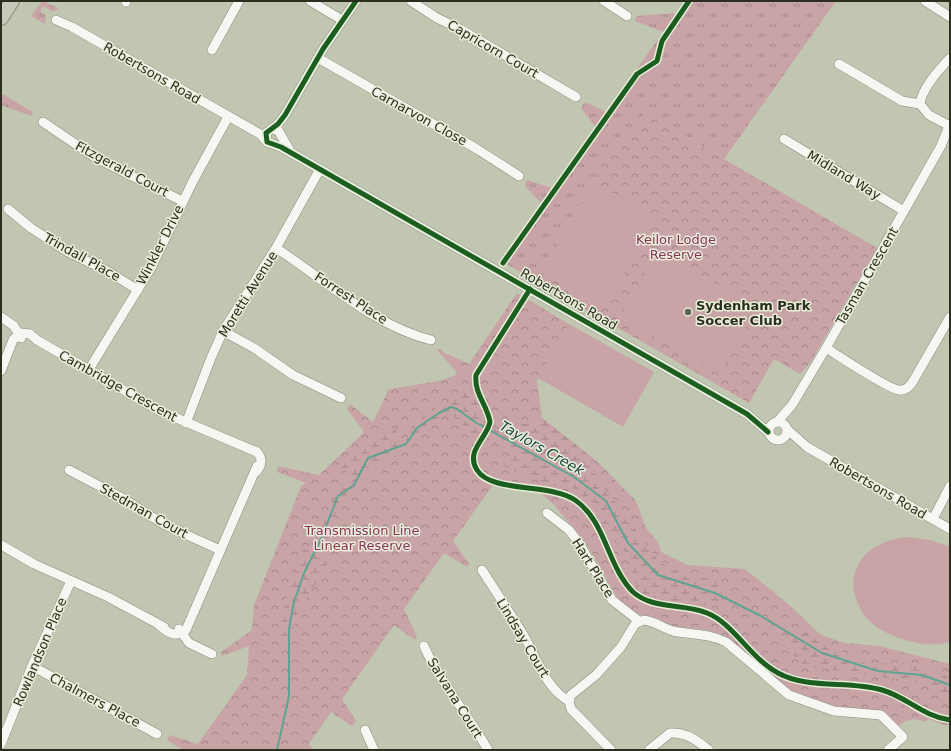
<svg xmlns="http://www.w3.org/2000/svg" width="951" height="751" font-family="'DejaVu Sans',sans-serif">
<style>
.grass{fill:url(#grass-tufts)}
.forest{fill:url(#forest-crowns)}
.wetland{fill:url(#wetland-marsh)}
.pitch{fill:#c8a4a7}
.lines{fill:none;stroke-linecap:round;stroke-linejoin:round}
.stream{stroke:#5ea491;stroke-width:2}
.minor-casing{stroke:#888c7c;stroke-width:10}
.highway-casing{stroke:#888d77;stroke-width:16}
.minor{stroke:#f6f6f3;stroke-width:9}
.highway{stroke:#c7c9bb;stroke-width:14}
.cycleway-casing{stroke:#e8eed9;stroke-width:8}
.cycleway{stroke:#1b5e20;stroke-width:5}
.poi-dot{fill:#606452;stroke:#e8eed9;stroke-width:1.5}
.labels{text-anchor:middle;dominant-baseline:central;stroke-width:3;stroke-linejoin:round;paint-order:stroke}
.street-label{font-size:13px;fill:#2b2f1f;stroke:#e8eed9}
.park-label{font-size:13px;fill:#8a3356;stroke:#e8eed9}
.poi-label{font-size:13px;font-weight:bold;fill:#2b2f1f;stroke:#e8eed9;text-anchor:start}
.water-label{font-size:14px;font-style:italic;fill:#1c463e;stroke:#e8eed9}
</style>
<defs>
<pattern id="grass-tufts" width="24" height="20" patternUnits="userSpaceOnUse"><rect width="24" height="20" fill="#c8a4a7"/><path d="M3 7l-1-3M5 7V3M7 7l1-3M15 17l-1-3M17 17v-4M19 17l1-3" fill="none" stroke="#a38687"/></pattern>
<pattern id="forest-crowns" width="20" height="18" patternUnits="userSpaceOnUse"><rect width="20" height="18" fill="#c8a4a7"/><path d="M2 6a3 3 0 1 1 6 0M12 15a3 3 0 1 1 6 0" fill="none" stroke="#a38687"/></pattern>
<pattern id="wetland-marsh" width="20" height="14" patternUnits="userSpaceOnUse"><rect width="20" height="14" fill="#c8a4a7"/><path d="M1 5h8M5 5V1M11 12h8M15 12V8" fill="none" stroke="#a38687"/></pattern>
</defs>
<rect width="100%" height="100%" fill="#c1c6b1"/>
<g class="grass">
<path d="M42 1 58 8 57 10 52 11 43 6 40 12 46 15 45 24 31 16Z"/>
<path d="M685 1H836L724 159 645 113 593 181 536 281 501 261 542 204 525 186 527 180 552 188 595 127 581 108 585 102 606 112 663 32 635 21 636 16 676 13Z"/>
<path d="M1 93 33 112 31 116 1 105Z"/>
</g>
<g class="forest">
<path d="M645 113 877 248 810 363 800 374 774 359 749 403 536 281 593 181Z"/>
<path d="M517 293 569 324 537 380 542 418 599 463 636 501 646 528 658 542 661 552 687 565 745 569 787 603 821 635 845 643 879 646 950 664V725H944L929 719 925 722C914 717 908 719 898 726L885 714 835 707 794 694 720 634 706 630 668 626 634 612 620 602 586 543 554 505 540 492 493 485 453 541 469 564 467 567 444 553 404 609 417 637 415 640 394 625 342 699 356 721 352 726 331 712 309 744 313 750H183L167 740 170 735 198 744 247 675 249 646 222 656 221 652 252 630 254 605 301 486 306 483 277 472 278 466 319 475 364 432 347 409 350 404 373 422 389 389 439 381 458 374 437 350 440 348 443 352 469 364Z"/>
</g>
<g class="wetland">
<path d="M469 384 472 387C474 391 474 398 477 402 485 414 490 419 483 433L472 435 458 420 448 413 425 426 395 457 365 477 342 499 327 532 329 557 325 573 317 582 301 607 295 622 289 647 277 635 300 553 320 537 330 503 354 485 358 479 340 468C356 453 372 430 395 428L401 443C409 440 408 433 414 427 420 421 428 415 435 409 446 401 459 402 463 387Z"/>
<path d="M542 418 593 458 596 479 618 505 657 559 668 567 711 580 724 587 717 606 677 603 644 595 637 588 633 581V573L624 552 604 528 599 507 570 486 563 489 508 470 504 464 513 451 487 440 485 434 489 429H500L505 421 534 425 540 423Z"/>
<path d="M799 631 867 664 904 663 933 671 950 678V699L925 683 804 666 783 643Z"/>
</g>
<g class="pitch">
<path d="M594 182 656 218 604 309 542 273Z"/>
<path d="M658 250 757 307 719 374 620 317Z"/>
<path d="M569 324 654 372 623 427 538 378Z"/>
<path d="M908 537 930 540 950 547V642C925 650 879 636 864 615 837 574 865 540 908 537Z"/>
</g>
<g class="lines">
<path class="stream" d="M277 750 289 696V629L294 602 304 573 321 539 338 496 354 485 368 458 406 444 417 428 439 413 451 407 457 409 475 422 574 477 606 501 628 543 658 575 715 593 761 616 822 653 878 671 922 675 950 685"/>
<g class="minor-casing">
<g id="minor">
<path d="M310 1 342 20"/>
<path d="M356 1 323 49 285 115 278 124 266 133 267 142 281 147 747 414 768 432"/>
<path d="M411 1 437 18 460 29 576 97"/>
<path d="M604 1 627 16"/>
<path d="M925 1 950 17"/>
<path d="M126 2V1"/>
<path d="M56 20 72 27 260 134 267 142"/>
<path d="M212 50 239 1"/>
<path d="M318 58 477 149 519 176"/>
<path d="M950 58C939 70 922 88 920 104L929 115 950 126"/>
<path d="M839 64 902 101 920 104"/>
<path d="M43 122 96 158 182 201"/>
<path d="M271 129 278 130 290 151"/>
<path d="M784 139 904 211"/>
<path d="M8 209 31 228 68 252 107 271 138 290"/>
<path d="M276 248C324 279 374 326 431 340"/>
<path d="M1 317 14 326 21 338"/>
<path d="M223 331 254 348 293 375 341 398"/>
<path d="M826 348C839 356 888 389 899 390 905 391 909 387 912 383L950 317"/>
<path d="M1 371 13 340 21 333 30 334 37 340 160 411 257 452C263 459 262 465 256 472"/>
<path d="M88 371 151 268 193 181 228 117"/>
<circle cx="778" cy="431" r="9"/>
<path d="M777 422 792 405 826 348 941 146 949 126"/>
<path d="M186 423 211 358 223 331 276 248 320 169"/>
<path d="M788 430 807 447 950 529"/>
<path d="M69 470 124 499 165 525 220 550"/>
<path d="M547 513 569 530 579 543 612 600 639 621"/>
<path d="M933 519 950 486"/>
<path d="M1 545 34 564 108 597 164 627"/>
<path d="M482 570C496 592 511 614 524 636 536 657 546 689 569 701"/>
<path d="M159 625C167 632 176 639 186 630L257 466"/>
<path d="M179 629 189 643 212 654"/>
<path d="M424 646C440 683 468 714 488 750"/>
<path d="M32 666 157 734"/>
<path d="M365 730 374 750"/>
<path d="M1 744 32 666 71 581"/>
<path d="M611 750 571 709 569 701 571 695 596 675 621 647 635 624 644 620C654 621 663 628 673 631 692 635 708 633 726 642L789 695 834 711 881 715 903 737 888 750"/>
<path d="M649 750 670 733C687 732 697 741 709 750"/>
</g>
</g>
<g class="highway-casing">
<path id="highway" d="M1 18 12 1"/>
</g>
<use href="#minor" class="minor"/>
<use href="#highway" class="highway"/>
<g class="cycleway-casing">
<g id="cycleway">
<path d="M356 1 323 49 285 115 278 124 266 133 267 142 281 147 747 414 768 432"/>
<path d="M503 263 637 74 657 61 662 41 689 1"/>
<path d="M530 289 476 375C474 394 487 404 490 422 487 438 465 451 477 470 491 493 550 483 575 500 606 521 607 566 633 592 653 610 684 603 707 613 733 623 750 658 778 673 809 690 849 680 882 690 907 697 922 716 950 720"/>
</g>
</g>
<use href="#cycleway" class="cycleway"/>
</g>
<circle class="poi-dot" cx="688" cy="312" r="4"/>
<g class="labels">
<g class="street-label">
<text transform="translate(493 49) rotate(30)">Capricorn Court</text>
<text transform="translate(152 73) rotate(30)">Robertsons Road</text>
<text transform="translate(419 116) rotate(29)">Carnarvon Close</text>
<text transform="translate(122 169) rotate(28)">Fitzgerald Court</text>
<text transform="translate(844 175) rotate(31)">Midland Way</text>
<text transform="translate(160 245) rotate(-63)">Winkler Drive</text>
<text transform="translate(82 257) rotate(29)">Trindall Place</text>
<text transform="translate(867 276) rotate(-60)">Tasman Crescent</text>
<text transform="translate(248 294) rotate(-58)">Moretti Avenue</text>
<text transform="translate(351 298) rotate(33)">Forrest Place</text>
<text transform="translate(569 299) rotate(30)">Robertsons Road</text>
<text transform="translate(118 386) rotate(29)">Cambridge Crescent</text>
<text transform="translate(878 488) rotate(30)">Robertsons Road</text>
<text transform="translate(144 511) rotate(29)">Stedman Court</text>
<text transform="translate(593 568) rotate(58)">Hart Place</text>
<text transform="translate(523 638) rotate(59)">Lindsay Court</text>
<text transform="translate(40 652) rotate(-67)">Rowlandson Place</text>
<text transform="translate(455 698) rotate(58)">Salvana Court</text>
<text transform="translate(95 700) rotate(28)">Chalmers Place</text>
</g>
<g class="park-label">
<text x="676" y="239">Keilor Lodge<tspan x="676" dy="15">Reserve</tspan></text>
<text x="362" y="530">Transmission Line<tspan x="362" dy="15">Linear Reserve</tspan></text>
</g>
<g class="poi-label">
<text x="696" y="305">Sydenham Park<tspan x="696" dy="15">Soccer Club</tspan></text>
</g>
<g class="water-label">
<text transform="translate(542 448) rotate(30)">Taylors Creek</text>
</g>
</g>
<rect width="951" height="751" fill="none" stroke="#2b2f1f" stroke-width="4"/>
</svg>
